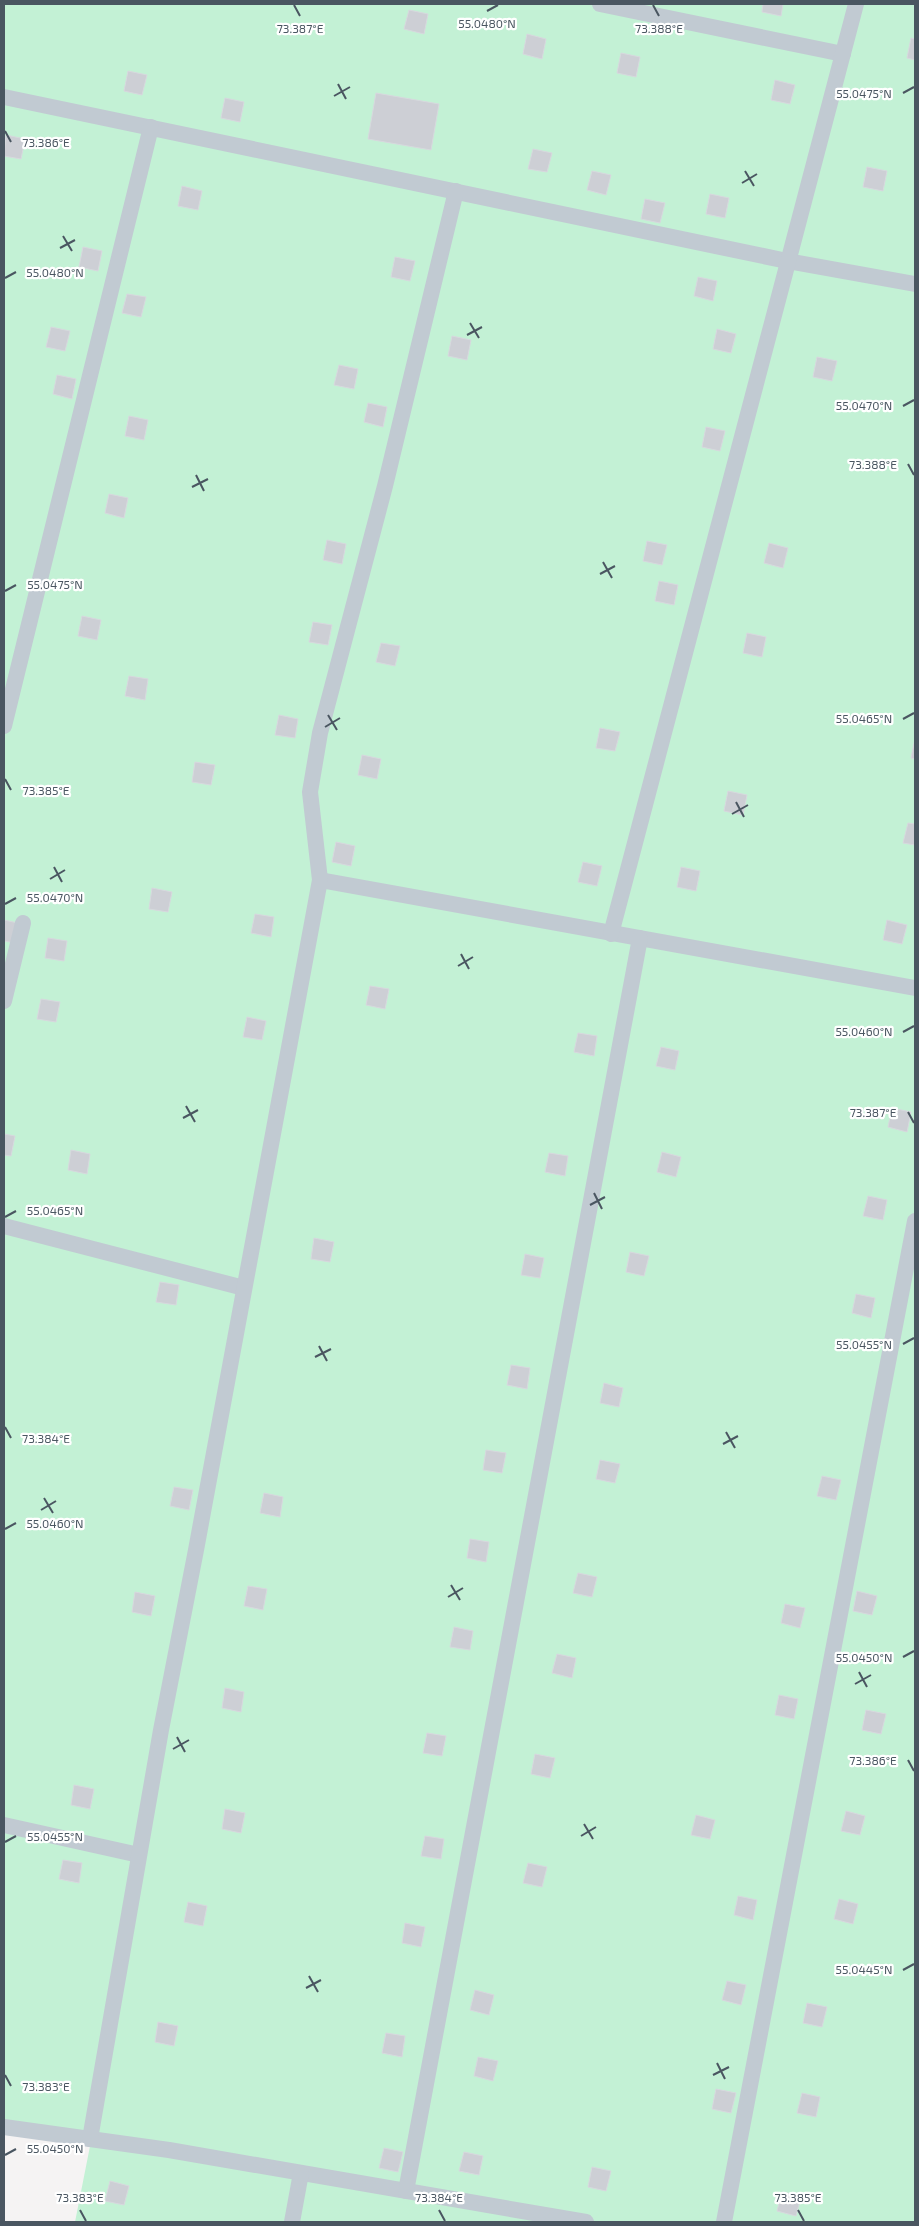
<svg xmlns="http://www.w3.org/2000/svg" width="919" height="2226" font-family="'Exo 2',sans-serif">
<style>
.green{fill:#c3f1d5}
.building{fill:#cdcfd5;stroke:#d7d9de}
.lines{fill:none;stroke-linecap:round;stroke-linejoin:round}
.service{stroke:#c1cad2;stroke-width:16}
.ticks{fill:none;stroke:#4a5661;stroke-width:2}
.ticks-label{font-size:12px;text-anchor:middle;fill:#4a5661;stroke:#fff;stroke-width:4.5;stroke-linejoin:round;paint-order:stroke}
</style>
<rect width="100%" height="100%" fill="#f5f3f3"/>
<path class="green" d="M4 4H915V2222H75L92 2136 4 2121Z"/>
<g class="building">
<path d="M763 4H783L781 16 762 12Z"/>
<path d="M409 10 428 14 424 34 404 29Z"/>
<path d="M527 34 546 39 542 59 523 54Z"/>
<path d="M911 38 915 39V60L907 58Z"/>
<path d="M621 53 640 57 636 77 617 73Z"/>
<path d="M128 71 147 75 142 95 124 91Z"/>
<path d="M775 80 795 85 790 104 771 100Z"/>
<path d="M376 93 439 104 431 150 368 139Z"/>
<path d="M225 98 244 102 240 122 221 118Z"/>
<path d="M6 135 25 139 21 159 4 156Z"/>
<path d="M533 149 552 153 547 172 528 169Z"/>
<path d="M867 167 887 171 883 191 863 187Z"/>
<path d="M592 171 611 175 606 195 587 190Z"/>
<path d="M182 186 202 191 198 210 178 206Z"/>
<path d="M710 194 729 198 725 218 706 214Z"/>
<path d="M645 199 665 203 660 223 641 219Z"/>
<path d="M83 247 102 251 98 271 79 267Z"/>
<path d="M395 257 415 261 410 281 391 277Z"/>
<path d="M698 277 717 281 713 301 694 296Z"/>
<path d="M127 294 146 297 141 317 122 313Z"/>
<path d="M51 327 70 331 65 351 46 347Z"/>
<path d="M717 329 736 334 731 353 713 349Z"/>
<path d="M452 336 471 340 467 360 448 356Z"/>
<path d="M817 357 837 361 832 381 813 377Z"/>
<path d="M339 365 358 369 354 389 334 385Z"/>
<path d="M57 375 76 379 72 399 53 394Z"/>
<path d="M368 403 387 407 383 427 364 422Z"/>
<path d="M129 416 148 420 144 440 125 436Z"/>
<path d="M706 427 725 431 720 451 702 447Z"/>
<path d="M109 494 128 498 124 518 105 513Z"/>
<path d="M327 540 346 544 342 564 323 560Z"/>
<path d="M647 541 667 545 662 565 643 561Z"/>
<path d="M769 543 788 548 783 568 764 563Z"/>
<path d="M659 581 678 585 674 605 655 601Z"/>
<path d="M82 616 101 620 97 640 78 636Z"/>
<path d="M313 622 332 625 328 645 309 642Z"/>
<path d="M747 633 766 637 762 657 743 653Z"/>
<path d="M381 643 400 646 395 666 376 662Z"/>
<path d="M129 676 148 679 145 700 125 696Z"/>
<path d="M279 715 298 719 295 738 275 735Z"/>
<path d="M600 728 620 732 615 751 596 748Z"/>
<path d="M915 739V759L911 758Z"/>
<path d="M362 755 381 759 377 779 358 775Z"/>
<path d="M195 762 215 765 211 785 192 782Z"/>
<path d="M728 791 747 795 743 815 724 811Z"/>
<path d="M908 823 915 824V845L903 843Z"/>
<path d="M336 842 355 846 351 866 332 862Z"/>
<path d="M583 862 602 866 597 886 578 882Z"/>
<path d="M681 867 700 871 696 891 677 887Z"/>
<path d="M152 888 172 892 168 912 149 909Z"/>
<path d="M255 914 274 917 271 937 251 933Z"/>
<path d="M4 920 18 923 15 943 4 941Z"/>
<path d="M887 920 907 925 902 944 883 940Z"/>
<path d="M48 938 67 941 64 961 45 958Z"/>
<path d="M370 986 389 989 385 1009 366 1005Z"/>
<path d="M41 999 60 1002 56 1022 37 1019Z"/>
<path d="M247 1017 266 1021 262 1040 243 1037Z"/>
<path d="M578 1033 597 1036 594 1056 574 1052Z"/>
<path d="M661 1047 679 1051 675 1070 656 1066Z"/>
<path d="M892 1108 911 1112 907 1132 888 1127Z"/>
<path d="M4 1134 15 1136 11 1156 4 1155Z"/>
<path d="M71 1150 90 1154 87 1174 68 1170Z"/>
<path d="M662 1152 681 1157 676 1177 657 1172Z"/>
<path d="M549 1153 568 1156 565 1176 545 1172Z"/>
<path d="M868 1196 887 1200 883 1220 863 1216Z"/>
<path d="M314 1238 334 1242 330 1262 311 1259Z"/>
<path d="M630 1252 649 1256 644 1276 626 1272Z"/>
<path d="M525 1254 544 1258 540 1278 521 1275Z"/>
<path d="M160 1282 179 1285 176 1305 156 1302Z"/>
<path d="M856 1294 875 1298 871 1318 852 1313Z"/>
<path d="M511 1365 530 1368 527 1389 507 1385Z"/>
<path d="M604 1383 623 1388 619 1407 600 1403Z"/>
<path d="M486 1450 506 1453 502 1473 483 1470Z"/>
<path d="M600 1460 620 1464 615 1483 596 1479Z"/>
<path d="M822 1476 841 1480 836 1500 817 1496Z"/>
<path d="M174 1487 193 1490 189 1510 170 1506Z"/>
<path d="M264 1493 283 1497 280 1517 260 1513Z"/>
<path d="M470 1539 489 1542 486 1562 467 1558Z"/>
<path d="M578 1573 597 1577 592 1597 573 1593Z"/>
<path d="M248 1586 267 1589 263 1610 244 1606Z"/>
<path d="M857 1591 877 1596 872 1615 853 1611Z"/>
<path d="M135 1592 155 1596 151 1616 132 1612Z"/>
<path d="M785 1604 805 1608 800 1628 781 1623Z"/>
<path d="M454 1627 473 1631 470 1650 450 1647Z"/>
<path d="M557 1654 576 1658 572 1678 552 1673Z"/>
<path d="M225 1688 244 1692 241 1712 222 1708Z"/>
<path d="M779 1695 798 1699 794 1719 775 1715Z"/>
<path d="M866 1710 886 1714 881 1734 862 1730Z"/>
<path d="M427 1733 446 1736 442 1756 423 1753Z"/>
<path d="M535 1754 555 1758 550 1778 531 1774Z"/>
<path d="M74 1785 94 1789 90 1809 71 1805Z"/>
<path d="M225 1809 245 1813 241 1833 222 1829Z"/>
<path d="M846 1811 865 1816 860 1835 841 1831Z"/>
<path d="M696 1815 715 1820 710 1839 691 1835Z"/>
<path d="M425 1836 444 1839 441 1859 421 1856Z"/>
<path d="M63 1860 82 1863 79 1883 59 1879Z"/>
<path d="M528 1863 547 1867 542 1887 523 1883Z"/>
<path d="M738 1896 757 1900 753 1920 734 1915Z"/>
<path d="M839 1899 858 1904 853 1924 834 1919Z"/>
<path d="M188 1902 207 1906 203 1926 184 1922Z"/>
<path d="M405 1923 425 1927 421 1947 402 1943Z"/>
<path d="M727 1981 746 1985 741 2005 722 2000Z"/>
<path d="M475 1990 494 1995 489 2015 470 2010Z"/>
<path d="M807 2003 827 2007 822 2027 803 2023Z"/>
<path d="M158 2022 178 2026 174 2046 155 2042Z"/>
<path d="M386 2033 405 2036 402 2057 382 2053Z"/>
<path d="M478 2057 498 2061 493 2081 474 2076Z"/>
<path d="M716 2089 736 2093 731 2113 712 2109Z"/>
<path d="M802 2093 820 2097 816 2117 797 2113Z"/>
<path d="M384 2148 403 2152 398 2172 379 2168Z"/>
<path d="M464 2152 483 2156 479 2175 459 2171Z"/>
<path d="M592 2167 611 2171 606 2191 588 2187Z"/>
<path d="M110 2181 129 2186 124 2205 105 2201Z"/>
<path d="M782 2192 801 2196 796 2216 777 2211Z"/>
</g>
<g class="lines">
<g class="service">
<path d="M600 4 843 54"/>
<path d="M4 97 787 261 915 284"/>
<path d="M4 726 151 127"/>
<path d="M320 880 915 988"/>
<path d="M611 934 856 4"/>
<path d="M4 1001 23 923"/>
<path d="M4 1226 244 1288"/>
<path d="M4 1825 139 1855"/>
<path d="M4 2127 169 2150 586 2222"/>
<path d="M90 2139 161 1730 196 1550 320 880 310 792 320 733 385 486 456 191"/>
<path d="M406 2191 640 938"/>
<path d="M292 2222 301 2173"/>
<path d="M724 2222 915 1221"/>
</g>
</g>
<path class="ticks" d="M294 5 300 16M653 5 659 16M487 11 498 5M338 84 346 99M903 93 914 87M334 96 350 87M5 131 11 142M745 171 754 186M742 183 757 174M63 236 72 251M60 248 75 240M5 278 16 272M470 323 479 338M467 335 482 327M903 406 914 400M908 464 914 475M196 475 204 491M192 487 208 479M603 562 612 578M600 574 615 566M5 591 16 585M328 715 337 730M903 719 914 713M325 727 340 718M5 779 11 790M736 802 744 817M732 814 748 805M54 867 62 882M50 879 65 870M5 904 16 898M461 954 469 969M458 966 473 957M903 1032 914 1026M186 1106 195 1122M908 1112 914 1123M183 1118 198 1110M594 1193 602 1209M590 1205 605 1197M5 1217 16 1211M903 1344 914 1338M319 1346 327 1361M315 1357 331 1349M5 1427 11 1438M726 1432 735 1448M723 1444 738 1436M44 1498 53 1513M41 1510 56 1501M5 1529 16 1523M451 1585 460 1600M448 1597 463 1588M903 1657 914 1651M859 1672 867 1687M855 1684 871 1675M177 1737 185 1752M173 1749 189 1740M908 1760 914 1771M584 1824 593 1839M581 1836 596 1827M5 1842 16 1836M903 1970 914 1964M309 1976 318 1992M306 1988 321 1980M717 2063 725 2079M5 2075 11 2086M713 2075 729 2067M5 2155 16 2149M80 2210 86 2221M439 2210 445 2221M798 2210 804 2221"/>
<g class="ticks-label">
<text x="487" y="28">55.0480°N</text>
<text x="300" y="33">73.387°E</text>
<text x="659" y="33">73.388°E</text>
<text x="864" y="98">55.0475°N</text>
<text x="46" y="147">73.386°E</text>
<text x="55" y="277">55.0480°N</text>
<text x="864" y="410">55.0470°N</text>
<text x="873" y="469">73.388°E</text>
<text x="55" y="589">55.0475°N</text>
<text x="864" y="723">55.0465°N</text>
<text x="46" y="795">73.385°E</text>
<text x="55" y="902">55.0470°N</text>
<text x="864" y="1036">55.0460°N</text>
<text x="873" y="1117">73.387°E</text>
<text x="55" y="1215">55.0465°N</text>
<text x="864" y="1349">55.0455°N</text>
<text x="46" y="1443">73.384°E</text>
<text x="55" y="1528">55.0460°N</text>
<text x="864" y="1662">55.0450°N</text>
<text x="873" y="1765">73.386°E</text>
<text x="55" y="1841">55.0455°N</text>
<text x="864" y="1974">55.0445°N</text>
<text x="46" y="2091">73.383°E</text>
<text x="55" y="2153">55.0450°N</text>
<text x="80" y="2202">73.383°E</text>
<text x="439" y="2202">73.384°E</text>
<text x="798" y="2202">73.385°E</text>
</g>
<rect width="919" height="2226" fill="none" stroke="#4a5661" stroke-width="10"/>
</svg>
